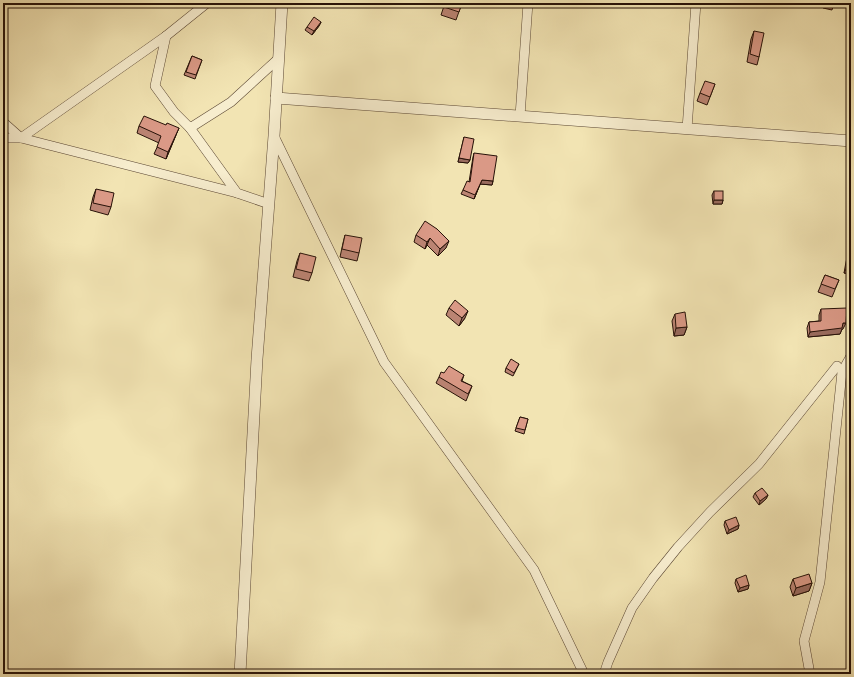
<svg xmlns="http://www.w3.org/2000/svg" width="854" height="677" font-family="'IM FELL Great Primer',serif">
<style>
.lines{fill:none;stroke-linecap:round;stroke-linejoin:round}
.minor-casing{stroke:#5a4633;stroke-width:10}
.tertiary-casing{stroke:#5a4633;stroke-width:12}
.minor{stroke:#f7edce;stroke-width:9}
.tertiary{stroke:#f7edce;stroke-width:11}
.wall{fill:#bb8473;stroke:#271208}
.shaded-wall{fill:#996b5e;stroke:#271208}
.building{fill:#da9986;stroke:#271208}
</style>
<rect width="100%" height="100%" fill="#f2e4b3"/>
<filter id="stains"><feTurbulence type="fractalNoise" baseFrequency=".005" numOctaves="4"/><feColorMatrix values="0 0 0 0 .2 0 0 0 0 .09 0 0 0 0 .02 0 0 0 .5 -.17"/></filter>
<radialGradient id="worn" r=".72"><stop offset=".6" stop-color="#630" stop-opacity="0"/><stop offset="1" stop-color="#630" stop-opacity=".3"/></radialGradient>
<g class="lines">
<g class="minor-casing">
<g id="minor">
<path d="M207 3 166 36 155 86 174 112 190 128 231 102 278 59"/>
<path d="M520 116 528 3"/>
<path d="M3 122 21 138 237 193"/>
<path d="M190 128 237 193 269 204"/>
<path d="M687 129 696 3"/>
<path d="M274 136 384 362 534 570 584 674"/>
<path d="M3 138H21L166 36"/>
<path d="M604 674 608 662 632 608 653 578 678 547 710 512 759 464 837 366"/>
<path d="M810 674 804 641 820 582 842 372 851 356"/>
</g>
</g>
<g class="tertiary-casing">
<g id="tertiary">
<path d="M276 98 851 141"/>
<path d="M240 674 257 359 274 136 282 3"/>
</g>
</g>
<use href="#minor" class="minor"/>
<use href="#tertiary" class="tertiary"/>
</g>
<g class="wall">
<path d="M445 3H462L456 20 441 15Z"/>
<path d="M825 3H834L832 10 823 8Z"/>
<path d="M321 22 319 26 312 35 305 30 307 27Z"/>
<path d="M754 31 759 57 757 65 747 62 751 39Z"/>
<path d="M192 56 202 60 195 79 184 75Z"/>
<path d="M715 84 707 105 697 101 700 93Z"/>
<path d="M139 126 176 135 166 159 154 154 159 143 137 133Z"/>
<path d="M464 137 470 160 468 163 458 162Z"/>
<path d="M474 153 493 181 492 185 480 184 474 199 461 194 463 190 469 182 473 157Z"/>
<path d="M96 189 111 207 108 215 90 210 93 197Z"/>
<path d="M714 191 723 200 722 204H713L712 195Z"/>
<path d="M437 229 446 248 438 256 427 245 425 249 414 242 416 235Z"/>
<path d="M345 235 359 253 357 261 340 257 343 243Z"/>
<path d="M300 253 312 273 309 281 293 277 297 261Z"/>
<path d="M847 258 851 259V274L844 273 846 262Z"/>
<path d="M825 275 839 280 832 297 818 292Z"/>
<path d="M449 308 465 318 459 326 446 315Z"/>
<path d="M821 309 843 329H842L840 334 808 337 807 328 809 322 819 321V315Z"/>
<path d="M675 314 687 327 684 335 674 336 672 321Z"/>
<path d="M519 364 513 376 505 372 506 368Z"/>
<path d="M444 373 464 375 462 381 472 386 466 401 436 383 439 377Z"/>
<path d="M520 417 528 419 524 434 515 431Z"/>
<path d="M755 493 768 495 766 499 759 505 753 497Z"/>
<path d="M725 521 739 525 738 529 727 534 724 525Z"/>
<path d="M736 579 749 585 748 589 738 592 735 583Z"/>
<path d="M793 579 812 583 809 591 793 596 790 587Z"/>
</g>
<g class="shaded-wall">
<path d="M321 22 319 26 312 35 314 31Z"/>
<path d="M179 128 176 135 166 159 168 152Z"/>
<path d="M459 158 470 160 468 163 458 162Z"/>
<path d="M482 180 493 181 492 185 480 184 474 199Z"/>
<path d="M714 200H723L722 204H713Z"/>
<path d="M430 238 427 245 425 249 427 242Z"/>
<path d="M449 241 446 248 438 256 440 249Z"/>
<path d="M846 269 851 270V274L844 273Z"/>
<path d="M468 311 465 318 459 326 462 318Z"/>
<path d="M843 323H846L843 329H842L840 334 808 337 810 332Z"/>
<path d="M687 327 684 335 674 336 676 328Z"/>
<path d="M768 495 766 499 759 505 760 501Z"/>
<path d="M739 525 738 529 727 534 729 530Z"/>
<path d="M812 583 809 591 793 596 796 588Z"/>
<path d="M749 585 748 589 738 592 740 588Z"/>
</g>
<g class="building">
<path d="M445 3H462L459 12 444 7Z"/>
<path d="M825 3H834L833 6 825 4Z"/>
<path d="M314 17 321 22 314 31 307 27Z"/>
<path d="M754 31 764 33 759 57 750 54Z"/>
<path d="M192 56 202 60 196 75 186 72Z"/>
<path d="M705 81 715 84 710 97 700 93Z"/>
<path d="M144 116 166 125 167 123 179 128 168 152 157 147 161 136 139 126Z"/>
<path d="M464 137 474 139 470 160 459 158Z"/>
<path d="M474 153 497 156 493 181 482 180 475 195 463 190 467 181 470 182Z"/>
<path d="M96 189 114 193 111 207 93 203Z"/>
<rect x="714" y="191" width="9" height="9"/>
<path d="M425 221 437 229 449 241 440 249 430 238 427 242 416 235Z"/>
<path d="M345 235 362 238 359 253 342 249Z"/>
<path d="M300 253 316 257 312 273 296 269Z"/>
<path d="M847 258 851 259V270L846 269Z"/>
<path d="M825 275 839 280 835 289 821 284Z"/>
<path d="M455 300 468 311 462 318 449 308Z"/>
<path d="M847 308 846 323H843L842 328 810 332 809 322 821 321V309Z"/>
<path d="M685 312 687 327 676 328 675 314Z"/>
<path d="M511 359 519 364 514 373 506 368Z"/>
<path d="M449 366 464 375 461 381 472 386 468 394 439 377 441 372 444 373Z"/>
<path d="M520 417 528 419 525 430 516 428Z"/>
<path d="M762 488 768 495 760 501 755 493Z"/>
<path d="M736 517 739 525 729 530 725 521Z"/>
<path d="M809 574 812 583 796 588 793 579Z"/>
<path d="M746 575 749 585 740 588 736 579Z"/>
</g>
<rect width="854" height="677" fill="none" stroke="#f2e4b3" stroke-width="16"/>
<rect x="4" y="4" width="846" height="669" fill="none" stroke="#271208" stroke-width="2"/>
<rect x="8" y="8" width="838" height="661" fill="none" stroke="#271208"/>
<rect width="100%" height="100%" filter="url(#stains)"/>
<rect width="100%" height="100%" fill="url(#worn)"/>
</svg>
